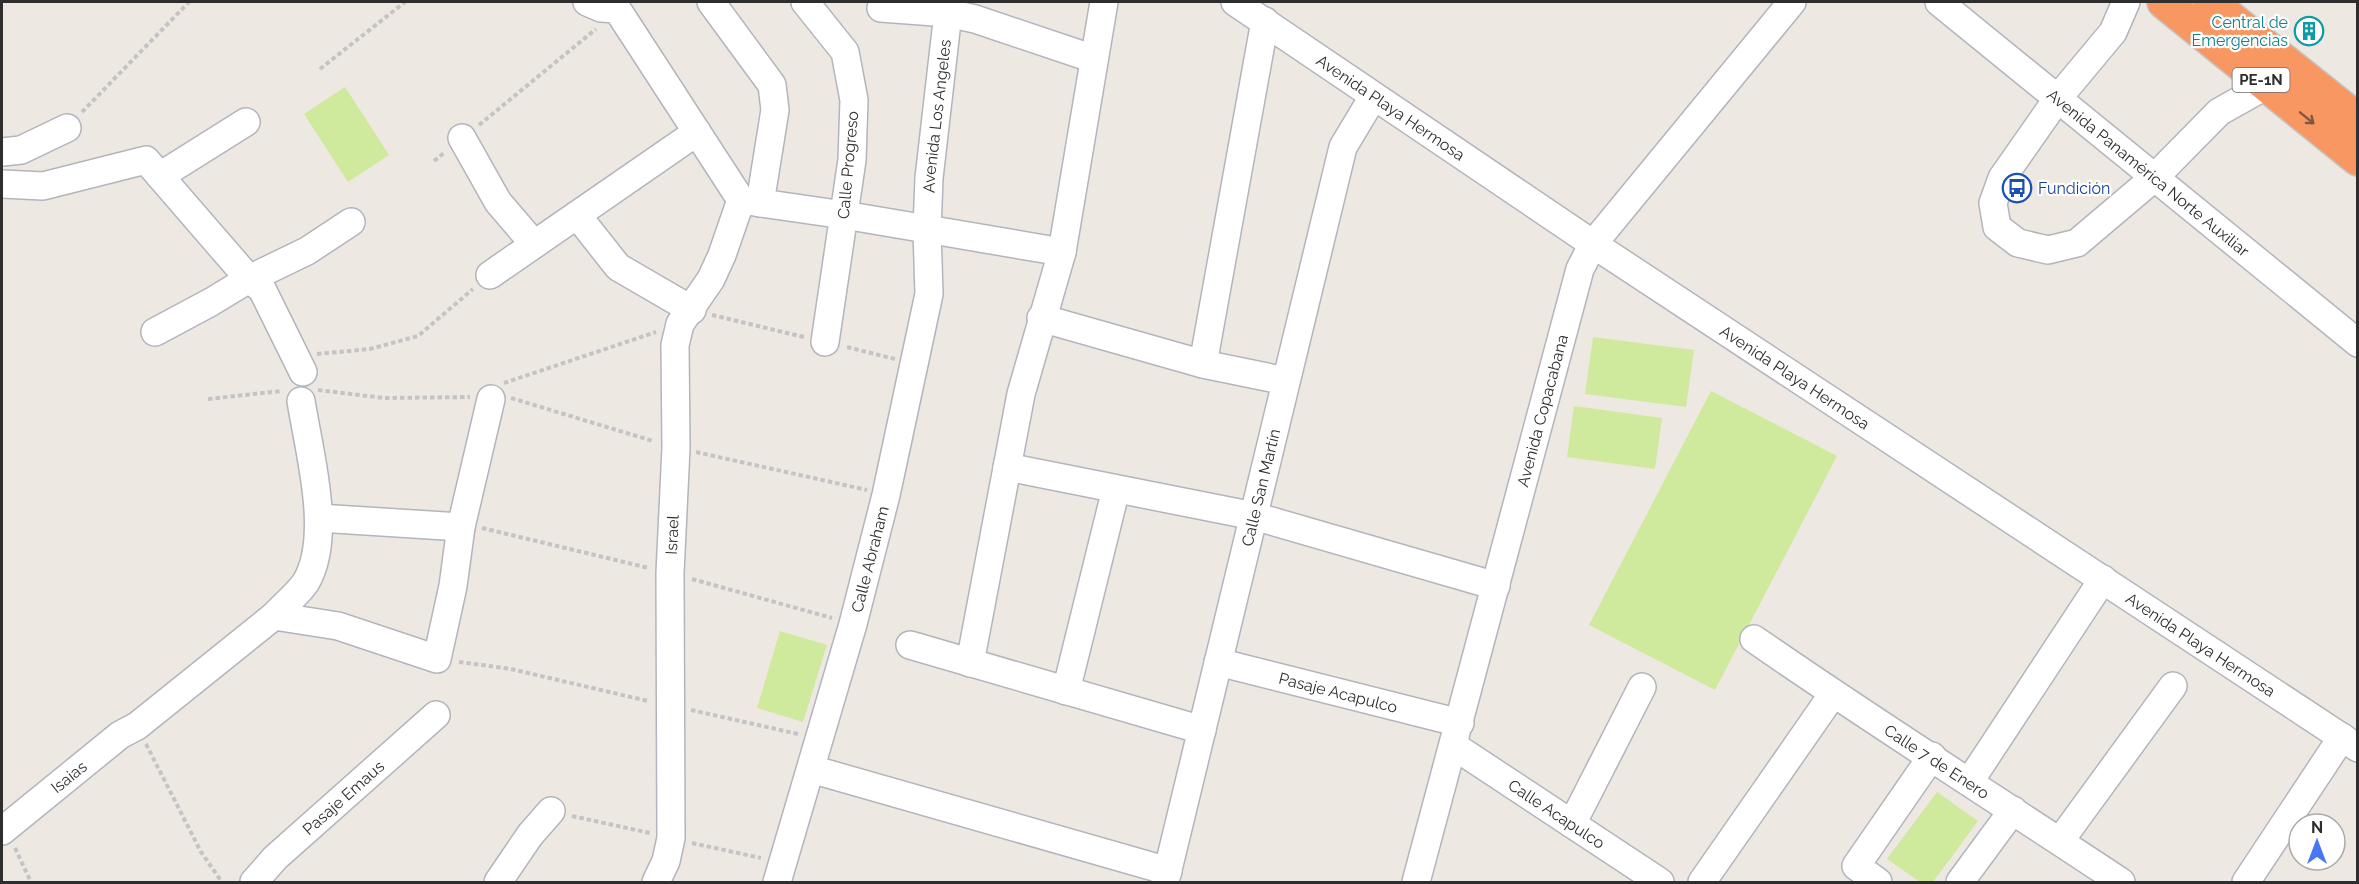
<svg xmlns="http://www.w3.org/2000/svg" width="2359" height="884" font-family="Raleway,sans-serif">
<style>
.pitch{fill:#cfe99d}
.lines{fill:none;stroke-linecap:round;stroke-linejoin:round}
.minor-casing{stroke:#b2b5bd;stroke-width:30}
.highway-casing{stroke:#c4c4c4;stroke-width:36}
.path{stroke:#c4c4c4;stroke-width:4;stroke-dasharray:4.5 3;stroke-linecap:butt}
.minor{stroke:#fff;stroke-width:27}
.highway{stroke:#f99762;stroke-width:33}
.oneway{stroke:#7f5843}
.labels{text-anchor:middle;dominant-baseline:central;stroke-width:4.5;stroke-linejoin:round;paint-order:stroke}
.shield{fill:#fff;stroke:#6d6d6d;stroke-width:1.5}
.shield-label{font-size:15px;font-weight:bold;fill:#2e2e2e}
.culture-label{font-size:16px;fill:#0d838f;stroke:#fff;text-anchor:end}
.street-label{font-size:16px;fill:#2e2e2e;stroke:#fff}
.transit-label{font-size:16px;fill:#164399;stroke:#fff;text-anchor:start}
</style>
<rect width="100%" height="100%" fill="#eee8e2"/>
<g class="pitch">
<path d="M345 87 389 155 348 182 304 114Z"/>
<path d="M1593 337 1694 350 1686 407 1585 394Z"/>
<path d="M1711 391 1837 456 1715 690 1589 625Z"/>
<path d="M1574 406 1662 418 1655 469 1567 457Z"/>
<path d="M780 631 827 645 803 722 757 708Z"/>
<path d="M1937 792 1978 821 1933 882H1920L1887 859Z"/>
</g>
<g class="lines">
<g class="minor-casing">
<g id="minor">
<path d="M587 2 601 8 617 9 741 200 844 215 1062 252"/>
<path d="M711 2 772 85 775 110 760 203"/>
<path d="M805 2 845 52 854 100 852 160 825 342"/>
<path id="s1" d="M1235 2 1593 244 2358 748"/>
<path id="s2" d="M1939 2 2358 343"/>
<path d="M2126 2 2113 32 2058 98 2002 178 1993 203 1997 227 2018 243 2048 250 2077 243 2155 177 2219 112 2267 85"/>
<path d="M881 8 948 13 975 19 1094 59"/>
<path d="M462 138 498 202 534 244"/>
<path d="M2 152 21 150 67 128"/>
<path d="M160 176 246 122"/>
<path d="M2 184 43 186 146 160 249 279 262 289 303 372"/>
<path d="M577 215 618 267 692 310"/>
<path d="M490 275 697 132"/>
<path d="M1041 318 1203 364 1286 381"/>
<path d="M155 332 211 302 249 279 307 251 351 222"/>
<path d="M1203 364 1265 21"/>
<path d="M1007 467 1254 516 1496 586"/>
<path d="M319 518 461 527"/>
<path d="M274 616C284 605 298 594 306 582 333 536 309 452 301 401"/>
<path id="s3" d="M1754 639C1875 723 1999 801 2121 882"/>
<path d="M910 645 1202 730"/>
<path id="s4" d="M1218 662 1460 723"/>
<path d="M970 663 1021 394 1062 252 1104 2"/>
<path d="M1066 691 1116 489"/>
<path id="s5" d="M1454 746 1660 882"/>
<path d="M811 769 1168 871"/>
<path d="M1970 781 2103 579"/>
<path d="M1572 824 1642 687"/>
<path id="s6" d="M2 831 120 735 137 726 274 616 338 626 437 659 453 586 461 527 491 399"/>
<path d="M2060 841 2173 686"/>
<path id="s7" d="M254 882 275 858 436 715"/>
<path d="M498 882 530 835 551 811"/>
<path id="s8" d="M656 882 666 861 671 838 670 573 676 448 675 345 680 324 711 279 722 255 741 200"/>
<path id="s9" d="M777 882 853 624 886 495 929 294 927 230 929 178 948 13V2"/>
<path id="s10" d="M1165 882 1343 147 1373 97"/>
<path id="s11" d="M1416 882 1580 269 1593 244 1792 2"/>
<path d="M1702 882 1833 694"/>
<path d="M1878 882 1856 866 1932 756"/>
<path d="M1960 882 2013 810"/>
<path d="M2246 882 2342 737"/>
</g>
</g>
<g class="highway-casing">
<g id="highway">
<path d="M2164 2 2358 159"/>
<path d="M2210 2 2358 120"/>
</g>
</g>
<g class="path">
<path d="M320 69 405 2"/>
<path d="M82 112 189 2"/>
<path d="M479 125 596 29"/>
<path d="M434 161 445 152"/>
<path d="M712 315 804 337"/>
<path d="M847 347 895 359"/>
<path d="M317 354 370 349 418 336 473 289"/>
<path d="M504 383 656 332"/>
<path d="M318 390 384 398 470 397"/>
<path d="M511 398 653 441"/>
<path d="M208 399 281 391"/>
<path d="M696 452 867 490"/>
<path d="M482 528 649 568"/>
<path d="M692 579 832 618"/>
<path d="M459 662 511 669 648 701"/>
<path d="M691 710 798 734"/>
<path d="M146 744 201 852 222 882"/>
<path d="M572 816 650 833"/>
<path d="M692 843 761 858"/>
<path d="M15 848 31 882"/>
</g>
<use href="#minor" class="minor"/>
<use href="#highway" class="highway"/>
</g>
<defs><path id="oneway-shaft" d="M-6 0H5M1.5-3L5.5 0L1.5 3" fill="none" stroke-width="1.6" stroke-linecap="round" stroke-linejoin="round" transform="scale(1.5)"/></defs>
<use class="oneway" href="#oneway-shaft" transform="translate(2307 118) rotate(39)"/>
<defs>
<g id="building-ring" transform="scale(1.5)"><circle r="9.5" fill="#fff" stroke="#0f9aa8" stroke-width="1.5"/><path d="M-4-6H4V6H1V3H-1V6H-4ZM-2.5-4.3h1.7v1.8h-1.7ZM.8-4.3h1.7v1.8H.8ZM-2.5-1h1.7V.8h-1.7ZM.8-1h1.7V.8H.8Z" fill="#0f9aa8"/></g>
<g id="bus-ring" transform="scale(1.5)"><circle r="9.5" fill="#fff" stroke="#1a4fb4" stroke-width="1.5"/><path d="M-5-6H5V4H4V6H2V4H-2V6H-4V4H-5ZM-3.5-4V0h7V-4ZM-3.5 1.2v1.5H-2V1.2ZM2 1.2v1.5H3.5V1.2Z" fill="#1a4fb4"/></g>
</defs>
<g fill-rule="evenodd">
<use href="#building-ring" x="2309" y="31"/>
<use href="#bus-ring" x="2017" y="188"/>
</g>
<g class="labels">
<rect class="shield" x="2232.5" y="68" width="57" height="24" rx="4.5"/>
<g class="shield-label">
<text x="2261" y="80">PE-1N</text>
</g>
<g class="culture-label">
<text x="2288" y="22">Central de<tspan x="2288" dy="18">Emergencias</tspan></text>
</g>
<g class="street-label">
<text stroke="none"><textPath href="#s1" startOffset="188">Avenida Playa Hermosa</textPath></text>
<text stroke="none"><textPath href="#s9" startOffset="786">Avenida Los Angeles</textPath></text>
<text transform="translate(848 165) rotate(-85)">Calle Progreso</text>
<text stroke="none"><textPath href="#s2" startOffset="270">Avenida Panamérica Norte Auxiliar</textPath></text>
<text stroke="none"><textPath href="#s1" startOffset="674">Avenida Playa Hermosa</textPath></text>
<text stroke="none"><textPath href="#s11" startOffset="488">Avenida Copacabana</textPath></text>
<text stroke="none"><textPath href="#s10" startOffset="406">Calle San Martín</textPath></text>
<text stroke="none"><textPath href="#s8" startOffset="350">Israel</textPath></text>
<text stroke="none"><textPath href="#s9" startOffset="336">Calle Abraham</textPath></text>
<text stroke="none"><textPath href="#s1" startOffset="1160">Avenida Playa Hermosa</textPath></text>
<text stroke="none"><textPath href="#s4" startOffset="124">Pasaje Acapulco</textPath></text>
<text stroke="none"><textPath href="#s3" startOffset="220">Calle 7 de Enero</textPath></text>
<text stroke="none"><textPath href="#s6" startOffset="86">Isaias</textPath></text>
<text stroke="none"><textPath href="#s7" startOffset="123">Pasaje Emaus</textPath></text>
<text stroke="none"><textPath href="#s5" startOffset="123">Calle Acapulco</textPath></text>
</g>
<g class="transit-label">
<text x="2038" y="188">Fundición</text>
</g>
</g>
<rect width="2359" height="884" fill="none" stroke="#2e2e2e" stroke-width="6"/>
<g transform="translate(2317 842)"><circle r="28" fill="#ffffff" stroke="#ababab" stroke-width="1.5"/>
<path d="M0-4.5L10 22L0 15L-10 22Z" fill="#4977f4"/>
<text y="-9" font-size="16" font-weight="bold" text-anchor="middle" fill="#2e2e2e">N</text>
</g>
</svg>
